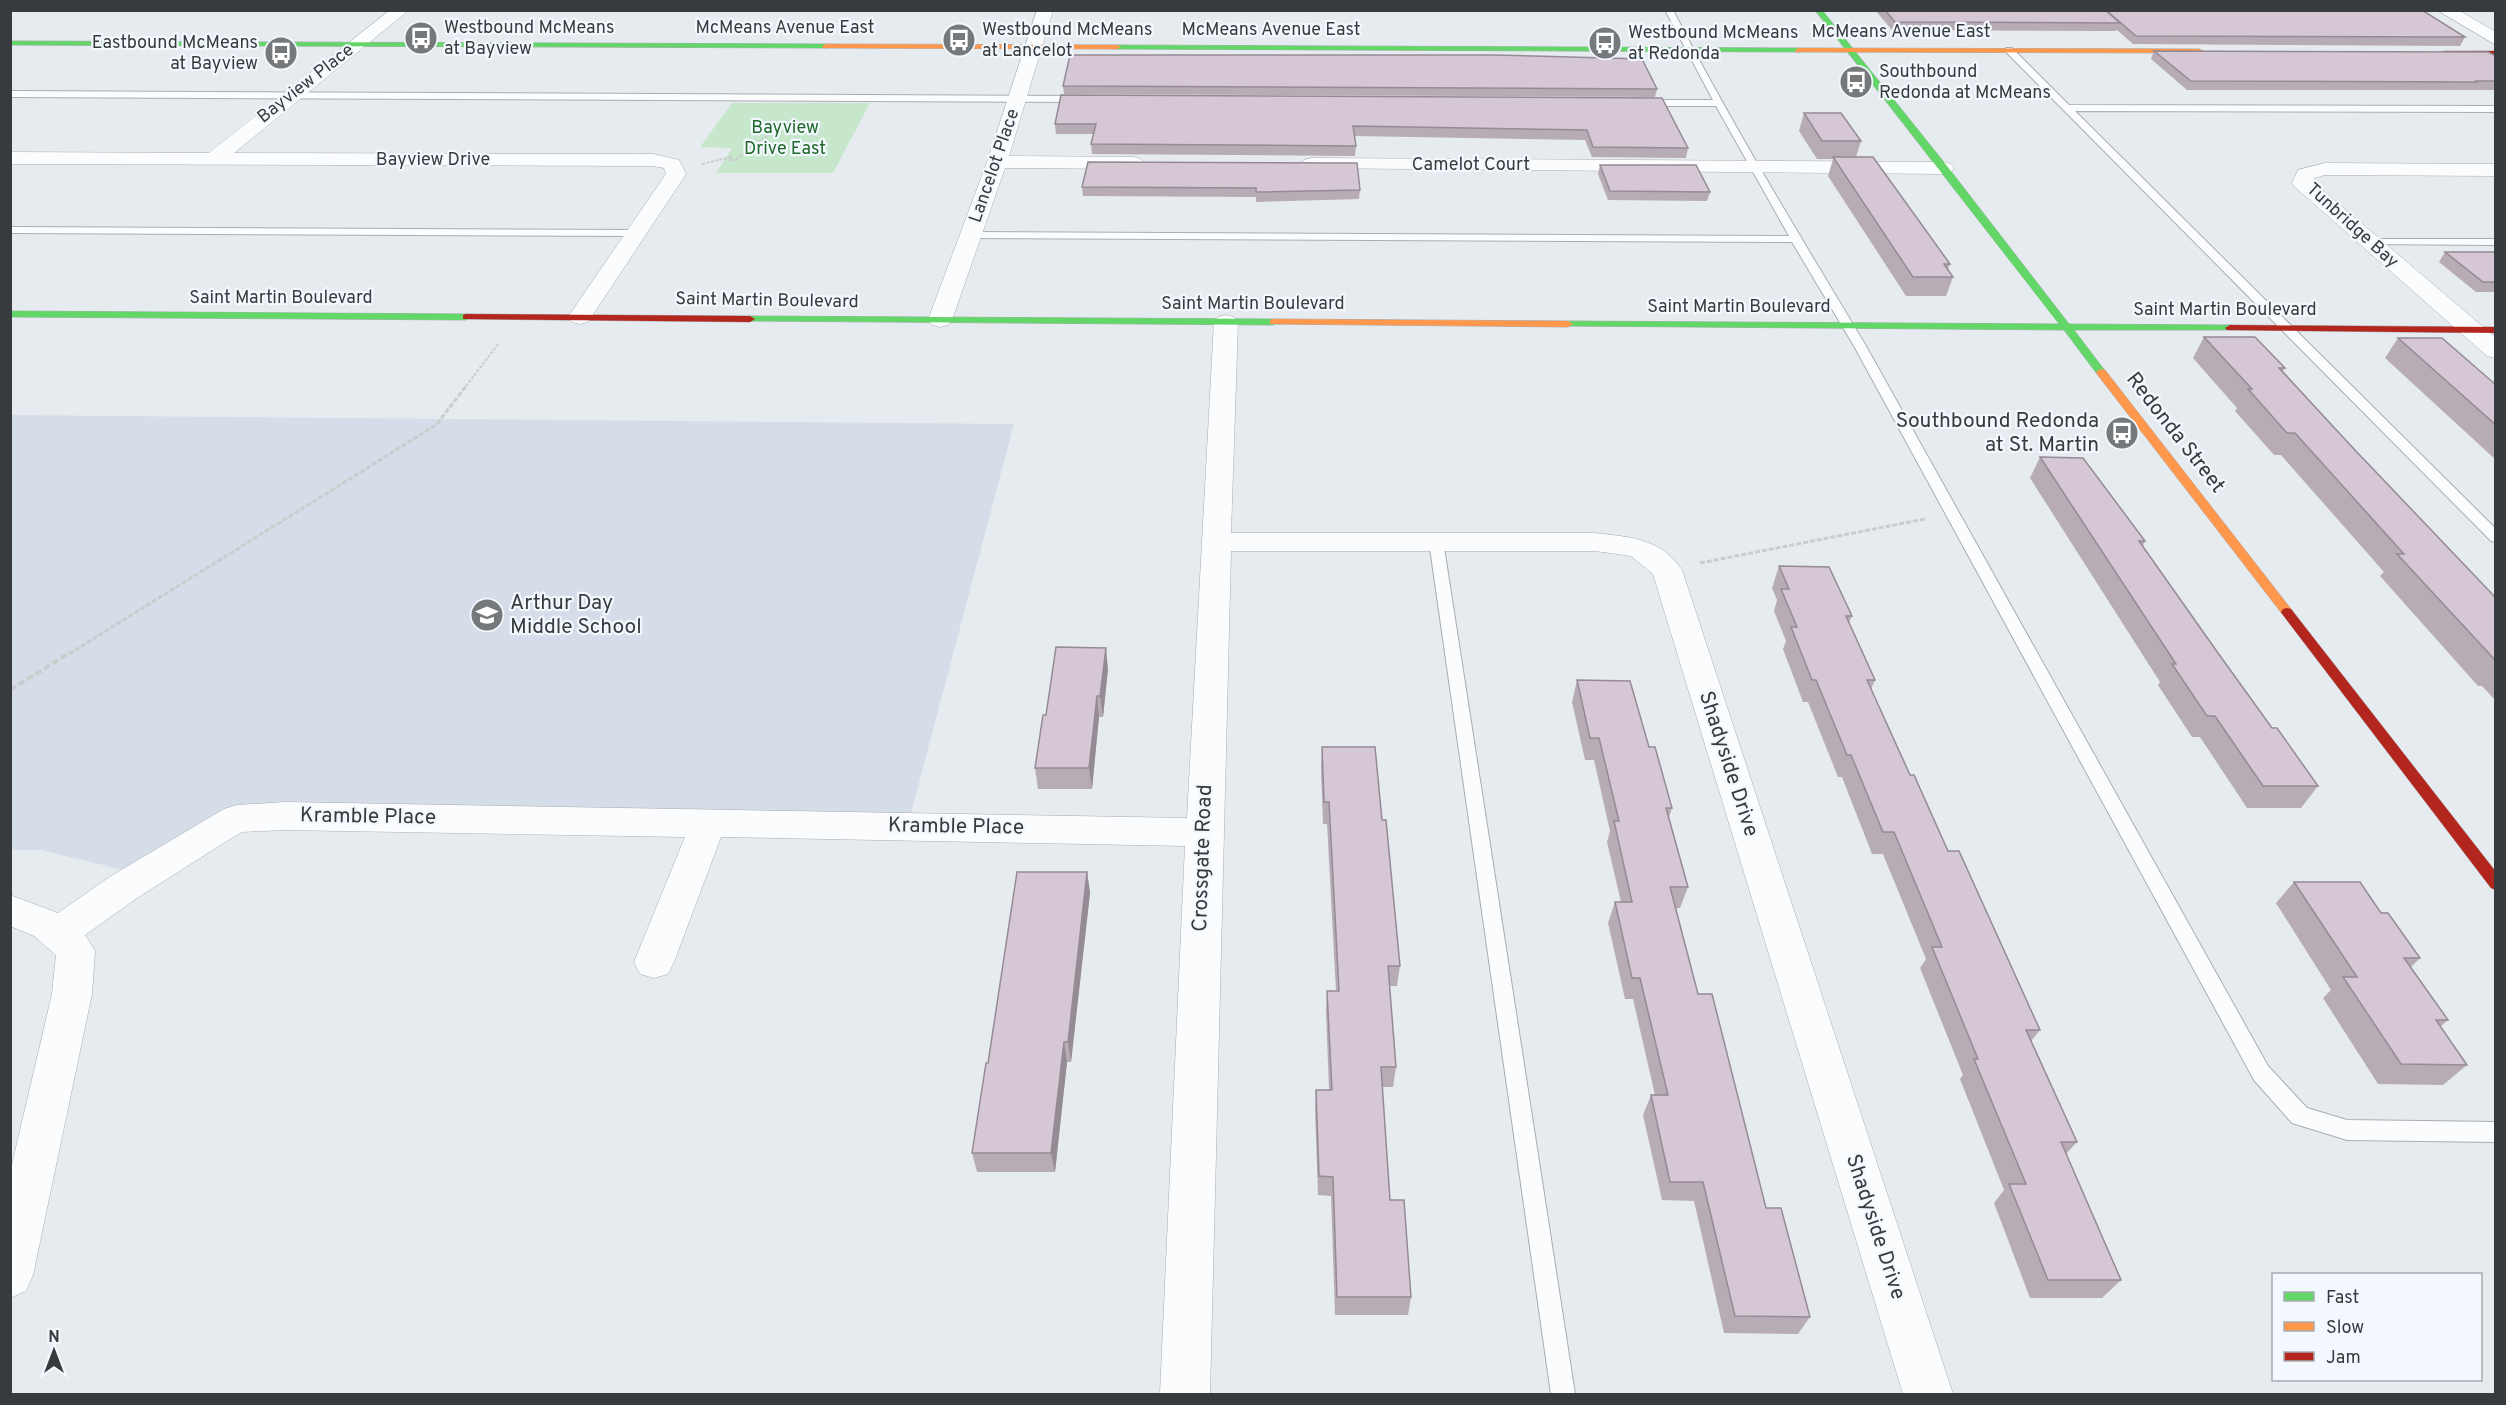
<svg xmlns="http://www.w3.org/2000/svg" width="2506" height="1405" font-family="Overpass,sans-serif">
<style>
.built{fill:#d5dee8}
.green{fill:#c6e7cb}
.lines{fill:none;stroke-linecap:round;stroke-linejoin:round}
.lane-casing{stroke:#aaadb1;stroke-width:2}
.street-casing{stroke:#aaadb1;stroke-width:1}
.fast-casing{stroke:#aaadb1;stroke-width:1}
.slow-casing{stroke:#aaadb1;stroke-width:1}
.jam-casing{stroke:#aaadb1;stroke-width:1}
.path-far2{stroke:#caccce;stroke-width:2;stroke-dasharray:3 1.5;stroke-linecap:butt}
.path-far1{stroke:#caccce;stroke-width:3;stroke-dasharray:5 2;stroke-linecap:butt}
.path{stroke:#caccce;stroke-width:4;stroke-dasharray:7 3;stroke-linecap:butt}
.lane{fill:#fbfcfd;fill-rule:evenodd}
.street{fill:#fbfcfd;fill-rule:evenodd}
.fast{fill:#63d668;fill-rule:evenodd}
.slow{fill:#ff974d;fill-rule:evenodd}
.jam{fill:#b3261e;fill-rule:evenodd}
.wall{fill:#b7abb6}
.shaded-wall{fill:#958b94}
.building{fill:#d5c7d4;stroke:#958b94;stroke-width:1.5}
.labels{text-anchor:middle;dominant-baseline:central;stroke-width:4.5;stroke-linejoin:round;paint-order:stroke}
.far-poi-label{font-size:18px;fill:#383b3e;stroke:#f2f8fe;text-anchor:start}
.far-street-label{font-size:18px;fill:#383b3e;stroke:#f2f8fe}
.far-park-label{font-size:18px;fill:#1f6827;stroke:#f2f8fe}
.poi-label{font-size:21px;fill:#383b3e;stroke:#f2f8fe;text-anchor:end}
.street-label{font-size:21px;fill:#383b3e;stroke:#f2f8fe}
</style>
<rect width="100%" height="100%" fill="#e6ebf0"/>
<path class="built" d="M11 415 1014 424 911 813 241 806 132 872 41 850H11Z"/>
<path class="green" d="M732 103H870L833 173H716L732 148 700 147Z"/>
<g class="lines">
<g class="lane-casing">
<g id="lane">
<path d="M1665 10H1673C1732 125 1800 236 1866 346L2268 1066 2307 1108 2347 1120 2496 1122V1142L2347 1140 2292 1123 2254 1080 1854 346 1792 242 971 238 966 235 971 232 1789 236 1716 106H1643L1638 103 1643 100H1713Z"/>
<path d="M2006 48H2012L2069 105 2496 106V112L2075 111 2496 529V542L2491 541 2006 52Z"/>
<path d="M10 91 1081 96 1086 99 1081 102 10 97Z"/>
<path d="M10 227 637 230 642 233 637 236 10 233Z"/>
<path d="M2367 239H2496V245L2363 244 2361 242Z"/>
<path d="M1436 536 1443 541 1575 1394H1551L1429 541Z"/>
</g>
</g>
<g class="street-casing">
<g id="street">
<path d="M390 10H409L234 153 653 154 679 160 686 174 588 322 580 324 572 322 568 317 666 174 664 168 653 166 10 164V152L209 153Z"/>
<path d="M1037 10H1053L1009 156 1134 157 1141 159 1144 163 1141 167 1134 169 1005 168 952 320 948 325 940 327 932 325 928 320 987 162Z"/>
<path d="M2437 10H2458L2496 32V45Z"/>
<path d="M1311 158 1944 162 1951 164 1954 168 1951 172 1944 174 1304 168 1301 164 1304 160Z"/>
<path d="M2325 163 2496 164V176L2325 175 2314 178 2313 182 2496 338V358L2487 356 2295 187 2292 183 2298 170Z"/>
<path d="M1226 315 1234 317 1238 322 1231 533H1595C1629 537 1661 538 1682 570L1953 1394H1903L1653 574 1631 556 1595 551H1231L1210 1394H1160L1185 846 721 837 674 962 668 974 654 978 640 974 634 962 685 837 285 830 242 832 230 839 137 898 85 935 95 951 92 994 33 1275 26 1291 10 1298V1173L52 994 56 955 34 936 10 926V895L58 913 111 876 224 809 237 805 285 802 1187 818 1214 322 1218 317Z"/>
</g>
</g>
<g class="fast-casing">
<g id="fast">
<path d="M1815 10H1822L1947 166 2069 324 2230 325 2235 328 2233 330H2074L2106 372 2101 375 2097 374 2064 330 1565 326V322L1568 321 2059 324Z"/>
<path d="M10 41 826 44 830 46 826 48 10 45Z"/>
<path d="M1114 45 1799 48 1803 50 1799 52 1117 49H1114Z"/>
<path d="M10 311 466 314 471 317 466 320 10 317Z"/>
<path d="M750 316 1273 319 1278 322 1273 325 747 321V317Z"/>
</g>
</g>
<g class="slow-casing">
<g id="slow">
<path d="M826 44 1117 45 1121 47 1117 49 823 48 822 46Z"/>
<path d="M1799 48 2199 49 2203 51 2199 53 1796 52 1795 50Z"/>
<path d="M1273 319 1568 321 1573 324 1568 327 1270 324V320Z"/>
<path d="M2101 369 2105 370 2291 609 2293 612 2291 615H2283L2097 374 2096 372Z"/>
</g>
</g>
<g class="jam-casing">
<g id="jam">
<path d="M2445 51H2496V55H2442L2441 53Z"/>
<path d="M466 314 750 316 755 319 750 322 463 319V315Z"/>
<path d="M2230 325 2496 327V333L2227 330 2225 328Z"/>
<path d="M2287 608 2291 609 2496 872V890L2491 888 2283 615 2281 612 2283 609Z"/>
</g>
</g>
<g class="path-far2">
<path d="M702 164 731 157 730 161 735 160 784 123"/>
<path d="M466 386 499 343"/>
</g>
<g class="path-far1">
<path d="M1700 563 1925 519"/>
<path d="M69 654 436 425 467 385"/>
</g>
<path class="path" d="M10 690 71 652"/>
<use href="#lane" class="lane"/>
<use href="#street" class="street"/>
<use href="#fast" class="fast"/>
<use href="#slow" class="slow"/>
<use href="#jam" class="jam"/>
</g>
<g class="wall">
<path d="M1875 10H2422L2465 37 2460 46 2133 44 2117 30 2116 31 1892 30Z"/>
<path d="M2154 51 2496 56V90H2187L2151 59Z"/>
<path d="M1063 86 1657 89 1655 97 1064 94Z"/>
<path d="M1662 98 1688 148 1686 158 1592 157 1585 140 1355 136 1356 146 1355 156 1092 154 1091 144 1093 134H1056L1055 124Z"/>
<path d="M1804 113 1861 141 1856 157 1950 264 1948 269 1953 277 1946 296H1906L1828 176 1833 159H1817L1799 131Z"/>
<path d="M1088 162 1360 190 1359 199 1256 202V197L1083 196 1082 187Z"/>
<path d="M1600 165 1710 192 1707 201 1608 200 1598 174Z"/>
<path d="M2445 252H2496V292H2476L2439 262Z"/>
<path d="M2204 337 2285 368 2283 371 2354 449 2496 598V701L2482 686H2478L2380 576 2384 572 2281 455H2274L2235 411 2237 408 2193 358Z"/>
<path d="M2398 338 2496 385V460L2385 358Z"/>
<path d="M2040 457 2145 541 2143 546 2218 653 2272 728 2318 786 2301 808H2247L2200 737H2192L2158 685 2160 682 2030 478Z"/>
<path d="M1779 566 1852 616 1849 622 1875 680 1871 689 1910 775 2040 1030 2031 1041 2077 1142 2066 1154 2121 1280 2102 1298H2030L1994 1203 2004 1190 1960 1079 1963 1075 1920 968 1926 959 1883 854H1872L1842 777H1838L1808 702H1803L1783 649 1786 641 1774 611 1777 600 1772 588Z"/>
<path d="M1108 669 1103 717H1099L1092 789H1038L1035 768 1046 715Z"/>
<path d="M1577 680 1649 747 1672 808 1669 817 1688 887 1680 908H1676L1698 994 1766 1208 1810 1317 1798 1334 1724 1333 1694 1201 1662 1200 1643 1115 1651 1095H1655L1633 999H1625L1608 923 1615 902H1621L1607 842 1610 831 1594 760H1585L1572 702Z"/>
<path d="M1322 747 1382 820 1400 966 1397 986H1389L1396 1067 1393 1087H1382L1390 1200 1411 1297 1408 1315H1335L1331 1196 1318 1195 1315 1110 1316 1090H1329L1326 1011 1327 991H1336L1327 824H1323L1321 768Z"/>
<path d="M1087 872 1090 893 1071 1062H1067L1055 1172H977L972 1153 988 1063Z"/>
<path d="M2294 882 2381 913 2420 958 2411 967 2448 1020 2440 1027 2467 1065 2443 1085 2378 1084 2323 998 2331 990 2276 903Z"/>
</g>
<g class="shaded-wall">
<path d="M1106 648 1108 669 1103 717 1100 696Z"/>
<path d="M1097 696 1099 717 1092 789 1089 768Z"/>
<path d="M1087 872 1090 893 1071 1062 1068 1042Z"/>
<path d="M1064 1042 1067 1062 1055 1172 1051 1153Z"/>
</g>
<g class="building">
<path d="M1885 10H2105L2120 23 1895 22Z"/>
<path d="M2106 10H2422L2465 37 2136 36Z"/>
<path d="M2154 51 2488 52 2496 56V81H2476L2477 82 2191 81Z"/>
<path d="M1070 55H1495L1642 59 1657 89 1063 86Z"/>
<path d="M1061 95 1662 98 1688 148 1593 147 1587 130 1353 126 1356 146 1091 144 1096 124H1055Z"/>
<path d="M1804 113H1841L1861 141H1822Z"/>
<path d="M1833 157H1873L1950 264H1944L1953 277H1913Z"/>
<path d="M1088 162 1357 163 1360 190 1256 192V188L1082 187Z"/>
<path d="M1600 165H1696L1710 192 1610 191Z"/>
<path d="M2445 252H2496V282H2483Z"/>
<path d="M2204 337H2255L2285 368H2279L2354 449 2496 598V661L2397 554H2404L2295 433H2287L2248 389H2252Z"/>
<path d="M2398 338H2442L2496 385V425Z"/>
<path d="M2040 457 2083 458 2145 541H2139L2218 653 2272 728H2277L2318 786H2263L2215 716H2207L2172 664H2176Z"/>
<path d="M1779 566 1829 567 1852 616H1846L1875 680H1867L1910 775H1914L1948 851H1959L2040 1030H2026L2077 1142H2061L2121 1280H2048L2009 1184H2026L1974 1059H1978L1932 947H1942L1894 832H1883L1851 755H1847L1816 680H1812L1791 627H1797L1781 589H1789Z"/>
<path d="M1056 647 1106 648 1100 696H1097L1089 768H1035L1043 715H1046Z"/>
<path d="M1577 680 1630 681 1649 747H1655L1672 808H1666L1688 887H1670L1698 994H1712L1766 1208H1781L1810 1317 1735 1316 1703 1182H1670L1651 1095H1668L1640 978H1632L1615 902H1632L1614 821H1619L1599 738H1590Z"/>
<path d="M1322 747H1375L1382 820H1386L1400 966H1388L1396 1067H1381L1390 1200H1404L1411 1297H1337L1333 1177 1319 1176 1316 1090H1332L1327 991H1339L1329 802H1324Z"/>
<path d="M1017 872H1087L1068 1042H1064L1051 1153H972L986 1063H988Z"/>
<path d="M2294 882H2360L2381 913H2388L2420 958H2404L2448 1020H2436L2467 1065 2401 1064 2343 977H2357Z"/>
</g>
<defs>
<g id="bus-disc" transform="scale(1.725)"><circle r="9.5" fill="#75797c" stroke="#f2f8fe"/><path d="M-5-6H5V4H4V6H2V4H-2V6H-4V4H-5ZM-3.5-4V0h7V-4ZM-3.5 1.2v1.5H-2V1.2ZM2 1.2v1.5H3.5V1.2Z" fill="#fff"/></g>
<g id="school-disc" transform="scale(1.725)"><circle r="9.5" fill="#75797c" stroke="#f2f8fe"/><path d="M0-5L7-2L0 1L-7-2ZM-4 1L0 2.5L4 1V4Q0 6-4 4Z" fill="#fff"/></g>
</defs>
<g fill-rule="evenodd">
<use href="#bus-disc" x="421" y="38"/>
<use href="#bus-disc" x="959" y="40"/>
<use href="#bus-disc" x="1605" y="43"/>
<use href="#bus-disc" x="281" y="53"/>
<use href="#bus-disc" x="1856" y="82"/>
<use href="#bus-disc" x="2122" y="433"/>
<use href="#school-disc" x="487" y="615"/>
</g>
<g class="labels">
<g class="far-poi-label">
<text x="444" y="28">Westbound McMeans<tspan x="444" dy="21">at Bayview</tspan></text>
<text x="982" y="30">Westbound McMeans<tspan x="982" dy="21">at Lancelot</tspan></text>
<text x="1628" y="33">Westbound McMeans<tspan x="1628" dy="21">at Redonda</tspan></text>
<text x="258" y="43" text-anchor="end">Eastbound McMeans<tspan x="258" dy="21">at Bayview</tspan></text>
<text x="1879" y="72">Southbound<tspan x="1879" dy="21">Redonda at McMeans</tspan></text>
</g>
<g class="far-street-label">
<text x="785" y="28">McMeans Avenue East</text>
<text x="1271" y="30">McMeans Avenue East</text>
<text x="1901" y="32">McMeans Avenue East</text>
<text transform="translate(306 84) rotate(-38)">Bayview Place</text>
<text x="433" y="160">Bayview Drive</text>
<text x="1471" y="165">Camelot Court</text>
<text transform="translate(995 166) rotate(-71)">Lancelot Place</text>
<text transform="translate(2352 226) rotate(42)">Tunbridge Bay</text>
<text x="281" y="298">Saint Martin Boulevard</text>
<text transform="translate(767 301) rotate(1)">Saint Martin Boulevard</text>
<text x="1253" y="304">Saint Martin Boulevard</text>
<text x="1739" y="307">Saint Martin Boulevard</text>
<text x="2225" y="310">Saint Martin Boulevard</text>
</g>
<g class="far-park-label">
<text x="785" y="128">Bayview<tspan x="785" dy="21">Drive East</tspan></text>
</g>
<g class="poi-label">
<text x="2099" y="421">Southbound Redonda<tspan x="2099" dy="24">at St. Martin</tspan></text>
<text x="510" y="603" text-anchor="start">Arthur Day<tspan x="510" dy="24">Middle School</tspan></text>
</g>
<g class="street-label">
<text transform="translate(2175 433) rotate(52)">Redonda Street</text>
<text transform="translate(1728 764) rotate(72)">Shadyside Drive</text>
<text transform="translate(368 817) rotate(1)">Kramble Place</text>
<text transform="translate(956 827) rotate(1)">Kramble Place</text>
<text transform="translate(1203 858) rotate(-88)">Crossgate Road</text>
<text transform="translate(1875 1227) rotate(72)">Shadyside Drive</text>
</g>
</g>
<rect width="2506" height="1405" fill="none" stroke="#383b3e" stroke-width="24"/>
<rect x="2272" y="1273" width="210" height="108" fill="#f2f8fe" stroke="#a8acb1" stroke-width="1.5"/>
<rect x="2284" y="1292" width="30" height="9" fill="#63d668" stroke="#a8acb1" stroke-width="1.5"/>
<text x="2326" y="1303" font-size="18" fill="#383b3e">Fast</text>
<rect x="2284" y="1322" width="30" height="9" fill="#ff974d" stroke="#a8acb1" stroke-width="1.5"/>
<text x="2326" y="1333" font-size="18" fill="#383b3e">Slow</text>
<rect x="2284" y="1352" width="30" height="9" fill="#b3261e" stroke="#a8acb1" stroke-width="1.5"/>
<text x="2326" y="1363" font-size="18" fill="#383b3e">Jam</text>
<g transform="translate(54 1351)" stroke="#f2f8fe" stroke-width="4.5" paint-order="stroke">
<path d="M0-4.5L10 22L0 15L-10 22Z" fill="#383b3e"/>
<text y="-9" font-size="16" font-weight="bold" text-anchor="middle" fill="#383b3e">N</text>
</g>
</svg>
